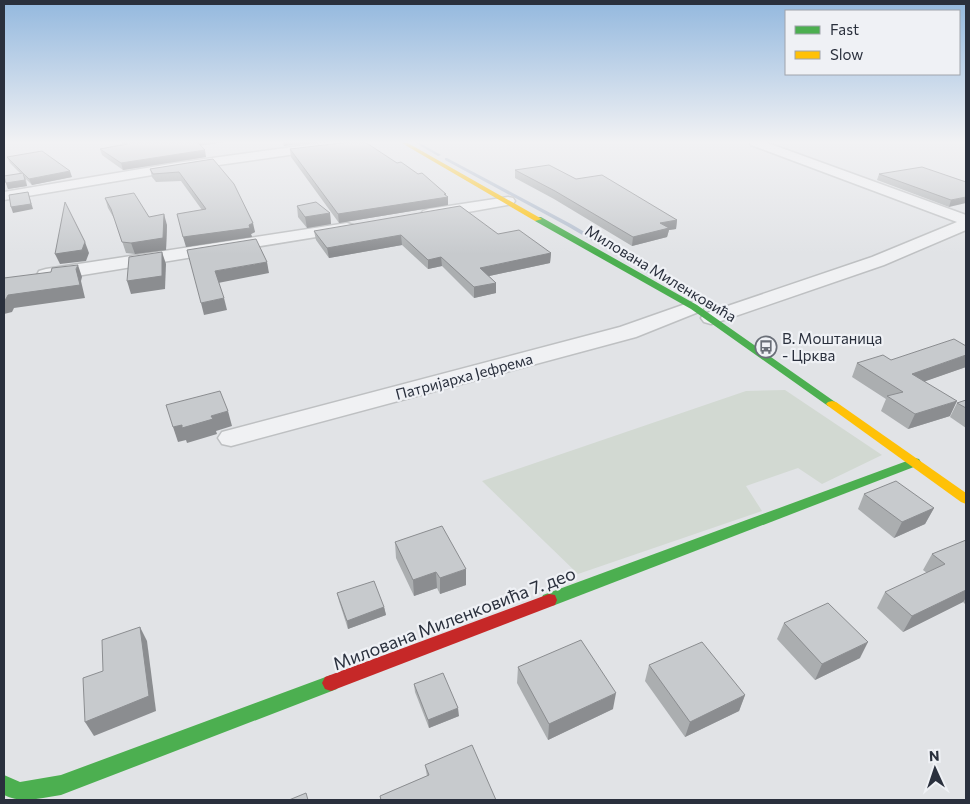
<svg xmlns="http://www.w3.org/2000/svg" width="970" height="804" font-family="Commissioner,sans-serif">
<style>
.green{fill:#d2d9d2}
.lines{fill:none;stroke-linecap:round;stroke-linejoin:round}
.stream{fill:#b3bece;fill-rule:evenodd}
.street-casing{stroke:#bec0c2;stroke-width:3}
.street{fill:#f0f1f3;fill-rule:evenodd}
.fast{fill:#4caf50;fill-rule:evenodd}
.slow{fill:#ffc107;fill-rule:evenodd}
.jam{fill:#c62828;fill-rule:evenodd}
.wall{fill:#abaeb0}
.shaded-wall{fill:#8b8d90}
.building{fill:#c7cacd;stroke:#8b8d90}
.labels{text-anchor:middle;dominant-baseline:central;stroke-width:4.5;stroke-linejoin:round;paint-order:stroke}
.street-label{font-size:15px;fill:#2a303d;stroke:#eff1f5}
.poi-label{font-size:15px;fill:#2a303d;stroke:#eff1f5;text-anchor:start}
.near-street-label{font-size:18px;fill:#2a303d;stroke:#eff1f5}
</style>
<rect width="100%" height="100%" fill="#e1e3e6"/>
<path class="green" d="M785 390 882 455 822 484 798 468 746 486 762 511 578 574 482 481 746 391Z"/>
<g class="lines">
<g class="stream">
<path d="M414 142H418L441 155 438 156Z"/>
<path d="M445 158H447L571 224 680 288 677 290 675 289 567 226 445 160Z"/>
</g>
<g class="street-casing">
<g id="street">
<path d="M330 142H358L352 146 176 171 4 200V192L176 163Z"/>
<path d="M749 142H765L966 215V230L884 265 718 322 711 324 704 322 701 318 704 314 872 257 957 222 751 145Z"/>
<path d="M508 197 513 198 515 201 513 204 429 219 423 217 421 214 423 211 429 209Z"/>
<path d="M347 223 353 225 355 228 353 231 46 281 39 279 37 275 39 271 46 269Z"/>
<path d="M694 301 701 303 704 307 701 311 636 337 231 446 222 444 218 438 222 432 620 327Z"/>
</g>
</g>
<use href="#street" class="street"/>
<g class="fast">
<path d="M535 217H541L697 305 838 404 832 407 828 406 691 309 535 221Z"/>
<path d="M915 458 919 459 921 462 919 465 555 605 549 606 543 605 541 600 543 595Z"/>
<path d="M331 675 337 677 340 683 337 689 61 795C41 798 22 804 4 795V775L20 782 61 775Z"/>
</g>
<g class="slow">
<path d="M400 142H406L542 219 535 221Z"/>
<path d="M832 401 836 402 966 493V504L961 502 828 406 826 404 828 402Z"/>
</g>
<path class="jam" d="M549 594 555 595 557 600 555 605 331 691 325 689 322 683 325 677Z"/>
</g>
<g class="wall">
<path d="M121 142H226L200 145 206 157 123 170 102 155 100 149 122 144Z"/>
<path d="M290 149 397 163 446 194V196L448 197V205L339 223 291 157Z"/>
<path d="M7 157 72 177 32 185 26 179 27 186 8 189 6 183 20 173 10 163Z"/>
<path d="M213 159 255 232 251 234 252 237 186 247 202 210 181 181 156 182 152 177 150 169Z"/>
<path d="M515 170 576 179 677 220 676 229 669 230 667 237 632 246 554 199 515 178Z"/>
<path d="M879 174 966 182 949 207 877 180Z"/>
<path d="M105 198 167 225 166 250 135 254 126 253 115 220 108 208Z"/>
<path d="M297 206 330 213 331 224 307 228 298 217Z"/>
<path d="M314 231 498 234 551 253 550 263 489 276 496 283V293L474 298 442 266 428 269 402 245 329 258 316 240Z"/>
<path d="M891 360 966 367 925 381 950 416 908 429 881 411 886 399 852 377 857 363Z"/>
<path d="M966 400V428L950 417 957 403Z"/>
<path d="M864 494 934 508 925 524 894 538 858 509Z"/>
<path d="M966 540V603L965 604 963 602 903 632 877 608 885 592 927 573 923 570 932 554Z"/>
<path d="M395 542 466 585 440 594 437 588 414 596 396 558Z"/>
<path d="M337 593 384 607 386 615 348 629 339 601Z"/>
<path d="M784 623 860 658 815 680 777 639Z"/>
<path d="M649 665 745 695 739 711 685 737 645 681Z"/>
<path d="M518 667 613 709 548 740 517 683Z"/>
<path d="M414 684 459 716 429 728 415 692Z"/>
<path d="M425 765 496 800H380V796L427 776Z"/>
</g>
<g class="shaded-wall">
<path d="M196 142H226L197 146Z"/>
<path d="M283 142H320L284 146Z"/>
<path d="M205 150 206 157 123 170 121 163Z"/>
<path d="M70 171 72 177 32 185 29 179Z"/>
<path d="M23 173 27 186 8 189 6 183Z"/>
<path d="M28 192 33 209 13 213 11 207Z"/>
<path d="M446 194V197H448V205L339 223 338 214Z"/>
<path d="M966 197V203L949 207 951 200Z"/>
<path d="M330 213 331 224 307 228 305 217Z"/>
<path d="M164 214 167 225 166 250 135 254 131 243Z"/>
<path d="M677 220 676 229 669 230 667 237 632 246 633 237 660 223Z"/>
<path d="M253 223 255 232 251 234 252 237 186 247 183 237 249 225Z"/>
<path d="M401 235 402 245 329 258 327 248Z"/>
<path d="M85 242 89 253 86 261 60 264 55 254Z"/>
<path d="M162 252 166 264 165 289 131 294 127 281Z"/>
<path d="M551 253 550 263 480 278V268Z"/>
<path d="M441 257 442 266 428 269V260Z"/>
<path d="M267 262 269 273 218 283 215 271Z"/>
<path d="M78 265 82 277 81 281 85 298 14 308 12 312 4 314V300L8 295 76 269Z"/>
<path d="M496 283V293L474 298V287Z"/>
<path d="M224 298 227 310 204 315 201 303Z"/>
<path d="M966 355V367L906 388 912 374Z"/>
<path d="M957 401 950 416 908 429 915 414Z"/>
<path d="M228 411 232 426 216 431 217 434 187 443 186 440 178 442 173 427Z"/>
<path d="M934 508 925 524 894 538 902 522Z"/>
<path d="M466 569V585L440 594V578Z"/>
<path d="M436 572 437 588 414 596 413 580Z"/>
<path d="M966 590V598L963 602 903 632 912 616Z"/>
<path d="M384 607 386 615 348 629 347 621Z"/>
<path d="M140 627 147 641 156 711 94 736 85 722Z"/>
<path d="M868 642 860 658 815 680 822 664Z"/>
<path d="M616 693 613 709 548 740 549 724Z"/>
<path d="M745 695 739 711 685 737 690 722Z"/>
<path d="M458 708 459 716 429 728 428 720Z"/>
</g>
<g class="building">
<path d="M125 142H197L205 150 121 163 100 149 128 144Z"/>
<path d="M350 142H365L397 163 401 162 418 174 422 173 446 194H444L448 197 338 214 290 149Z"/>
<path d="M42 151 70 171 29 179 23 173 25 180 6 183 4 176 23 173 7 157Z"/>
<path d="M213 159 234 184 253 223 249 225 250 228 183 237 177 214 206 209 179 172 153 174 150 169Z"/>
<path d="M549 165 576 179 602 175 677 220 660 223 669 228 633 237 555 191 515 170Z"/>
<path d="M922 167 966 182V197L951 200 879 174Z"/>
<path d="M28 192 31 204 11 207 9 195Z"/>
<path d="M134 193 149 217 164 214 163 238 131 243 122 242 111 209 105 198Z"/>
<path d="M65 202 85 242 82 250 55 254Z"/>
<path d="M316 202 330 213 305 217 297 206Z"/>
<path d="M460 206 498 234 519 230 551 253 480 268 496 283 474 287 441 257 428 260 401 235 327 248 314 231Z"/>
<path d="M256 239 267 262 215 271 224 298 201 303 187 250Z"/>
<path d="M162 252V276L127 281 129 257Z"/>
<path d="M78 265 76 269 80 285 8 295 6 299 4 300V278L51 272 52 268Z"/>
<path d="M954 339 966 346V355L912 374 957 401 915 414 887 396 903 392 857 363 883 355 891 360Z"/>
<path d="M220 391 228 411 211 416 213 419 182 428V425L173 427 166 405Z"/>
<path d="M966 400V408L957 403Z"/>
<path d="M896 481 934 508 902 522 864 494Z"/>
<path d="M442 526 466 569 440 578 436 572 413 580 395 542Z"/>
<path d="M966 540V590L912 616 885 592 945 564 932 554Z"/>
<path d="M374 581 384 607 347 621 337 593Z"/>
<path d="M828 603 868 642 822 664 784 623Z"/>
<path d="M140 627 149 696 85 722 83 678 103 671 102 640Z"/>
<path d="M581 640 616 693 549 724 518 667Z"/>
<path d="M702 642 745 695 690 722 649 665Z"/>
<path d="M443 673 458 708 428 720 414 684Z"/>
<path d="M472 745 496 800H381L380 796 429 775 425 765Z"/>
<path d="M306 793 308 800H289Z"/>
</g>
<linearGradient id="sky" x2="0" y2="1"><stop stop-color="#93b8de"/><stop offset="0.56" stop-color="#f2f2f4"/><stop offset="1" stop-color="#f2f2f4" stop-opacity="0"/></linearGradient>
<rect width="970" height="254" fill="url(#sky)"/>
<defs>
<g id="bus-ring" transform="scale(1.125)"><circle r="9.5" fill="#eff1f5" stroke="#6a6f78" stroke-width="1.5"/><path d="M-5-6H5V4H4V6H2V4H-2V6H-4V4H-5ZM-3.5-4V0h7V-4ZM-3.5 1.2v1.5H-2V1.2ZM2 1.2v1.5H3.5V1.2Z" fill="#6a6f78"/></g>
</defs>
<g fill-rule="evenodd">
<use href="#bus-ring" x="766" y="347"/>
</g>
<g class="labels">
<g class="street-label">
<text transform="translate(661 273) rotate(31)">Милована Миленковића</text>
<text transform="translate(464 376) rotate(-15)">Патријарха Јефрема</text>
</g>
<g class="poi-label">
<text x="782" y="338">В. Моштаница<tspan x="782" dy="17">- Црква</tspan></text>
</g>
<g class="near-street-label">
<text transform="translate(454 618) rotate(-21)">Милована Миленковића 7. део</text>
</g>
</g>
<rect width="970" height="804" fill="none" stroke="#2a303d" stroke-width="10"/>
<rect x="785" y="10" width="175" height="65" fill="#eff1f5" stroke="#a0a4ab"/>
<rect x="795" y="26" width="25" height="8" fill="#4caf50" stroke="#a0a4ab"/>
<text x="830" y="35" font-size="15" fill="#2a303d">Fast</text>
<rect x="795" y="51" width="25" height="8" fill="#ffc107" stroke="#a0a4ab"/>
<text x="830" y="60" font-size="15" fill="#2a303d">Slow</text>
<g transform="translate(935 769) rotate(357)" stroke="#eff1f5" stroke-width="4" paint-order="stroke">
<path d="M0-4L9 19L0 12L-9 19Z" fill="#2a303d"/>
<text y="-8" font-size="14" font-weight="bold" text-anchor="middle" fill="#2a303d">N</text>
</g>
</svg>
